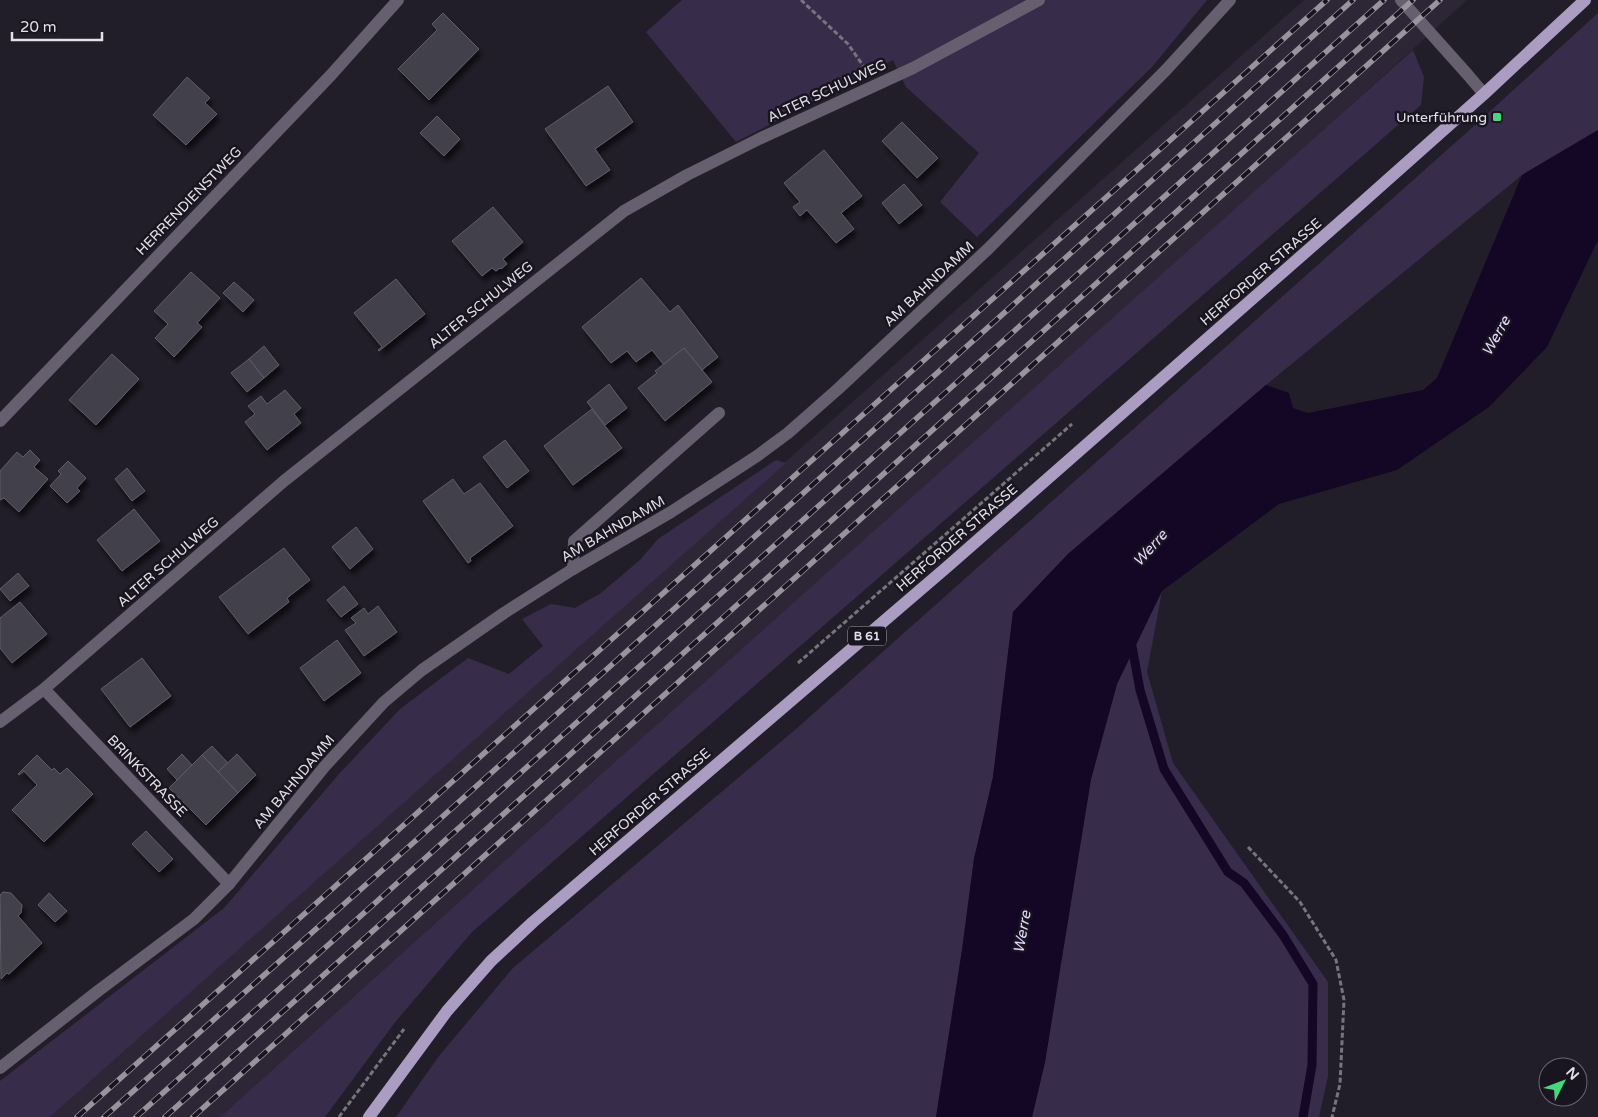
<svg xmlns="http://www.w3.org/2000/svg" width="1598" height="1117" font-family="'Varela Round',sans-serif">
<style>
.built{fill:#2d2637}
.green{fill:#382c4b}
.water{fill:#140625}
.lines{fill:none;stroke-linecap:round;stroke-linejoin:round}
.stream{stroke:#140625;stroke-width:9}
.building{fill:#433f4b;stroke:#605c69;filter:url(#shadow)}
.path{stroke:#78747e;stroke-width:3;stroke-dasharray:5 2.5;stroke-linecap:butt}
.minor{stroke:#655f70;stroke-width:12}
.major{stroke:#aa9dc1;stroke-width:12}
.rail-casing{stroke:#97949d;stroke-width:5.5}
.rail{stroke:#191520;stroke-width:4;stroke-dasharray:11;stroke-linecap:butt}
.poi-dot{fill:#46d77a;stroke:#191520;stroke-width:2}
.labels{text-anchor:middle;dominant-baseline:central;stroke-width:5;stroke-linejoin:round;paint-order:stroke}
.shield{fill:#191520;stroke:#a6a3ac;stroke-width:1}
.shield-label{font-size:12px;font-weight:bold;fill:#e3e0e8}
.street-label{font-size:14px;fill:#e3e0e8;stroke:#191520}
.poi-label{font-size:14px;fill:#e3e0e8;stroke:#191520;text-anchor:end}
.water-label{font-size:15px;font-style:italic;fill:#e5d7ff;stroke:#191520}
</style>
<defs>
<filter id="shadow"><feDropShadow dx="3" dy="5.5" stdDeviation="2.5" flood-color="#0009"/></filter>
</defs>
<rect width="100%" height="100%" fill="#221e29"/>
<path class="built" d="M1304 0H1467L1253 194 579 794 220 1117H50Z"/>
<g class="green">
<path d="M682 0H1207L1152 67 977 237 940 202 979 153 906 87 893 60 736 142 646 32Z"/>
<path d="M1598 13V130L1522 175 1266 385 1068 554 1013 612 993 777 974 859 962 950 936 1117H396L439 1056 513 968 796 729 1474 126Z"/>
<path d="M1413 50 1424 77 1421 105 472 932 396 1021 325 1117H220L579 794Z"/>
<path d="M776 460 786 463 50 1117H0V1081L224 908 339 774 400 709 468 658 509 674 543 646 522 619 551 604 575 608 601 593 640 560 658 539Z"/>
<path d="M1162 591 1147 672 1173 763 1328 982V1076L1319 1117H1032L1045 1062 1091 779 1117 684Z"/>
</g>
<path class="water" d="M1598 130V240L1547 347 1489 407 1397 470 1279 504 1162 591 1117 684 1091 779 1045 1062 1032 1117H936L962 950 974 859 993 777 1013 612 1068 554 1266 385 1289 393 1293 408 1308 413 1423 390 1437 378 1522 175Z"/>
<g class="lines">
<path class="stream" d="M1131 641 1140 690 1164 769 1228 872 1244 883 1283 935 1313 984 1312 1065 1303 1117"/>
</g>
<g class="building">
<path d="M443 13 479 49 429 100 398 69 437 30 432 24Z"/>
<path d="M187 77 210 98 205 103 217 114 186 145 153 115Z"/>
<path d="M608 86 633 122 595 149 610 170 586 186 545 129Z"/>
<path d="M437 116 460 139 444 156 420 133Z"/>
<path d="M902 122 938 158 917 178 882 141Z"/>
<path d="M824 150 862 196 841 213 854 229 836 243 807 210 800 216 793 207 800 202 784 183Z"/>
<path d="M904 184 922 205 899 224 882 203Z"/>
<path d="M493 207 523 242 503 259 507 264 501 269 500 268 496 271 492 268 482 276 452 241Z"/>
<path d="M191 272 220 298 197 323 202 327 174 357 155 338 168 324 154 311Z"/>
<path d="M641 278 670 312 678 305 718 357 702 370 684 348 664 365 652 350 636 362 627 351 611 363 582 327Z"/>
<path d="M396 279 425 314 379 351 378 350 382 347 354 313Z"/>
<path d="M234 282 254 300 243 312 223 293Z"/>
<path d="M264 346 279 365 264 378 249 359Z"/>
<path d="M684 348 712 382 665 421 638 388 657 373 655 371Z"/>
<path d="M112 354 139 379 96 425 69 400Z"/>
<path d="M249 359 264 378 247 392 231 373Z"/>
<path d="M609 384 627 408 605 425 587 402Z"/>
<path d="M285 390 301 408 294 414 301 423 267 450 245 422 255 414 248 406 261 396 267 404Z"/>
<path d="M592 409 622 448 573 485 544 446Z"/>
<path d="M505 440 529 471 507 488 483 457Z"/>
<path d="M30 450 40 460 34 467 48 479 19 512 4 498 0 500V471L17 452 23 457Z"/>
<path d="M68 461 86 478 77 488 80 491 67 503 50 486 61 474 58 471Z"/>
<path d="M127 468 145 491 132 501 115 479Z"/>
<path d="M453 479 464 494 480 483 513 526 470 558 471 561 468 563 423 501Z"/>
<path d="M134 509 160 541 122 571 97 540Z"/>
<path d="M356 527 373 549 350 569 332 547Z"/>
<path d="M284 548 310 580 287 598 289 602 248 634 219 597Z"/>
<path d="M18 573 29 586 10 601 0 589Z"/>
<path d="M344 586 358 604 341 617 327 600Z"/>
<path d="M20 602 47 634 12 663 0 648V618Z"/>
<path d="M378 606 397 632 364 656 345 630 356 623 351 618 364 608 368 614Z"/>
<path d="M337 640 361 673 324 701 300 668Z"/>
<path d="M142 658 171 696 130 727 101 689Z"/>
<path d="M212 746 228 763 218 772 202 755Z"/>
<path d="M182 754 192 765 177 780 167 769Z"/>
<path d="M237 754 256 775 238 793 218 772Z"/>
<path d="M37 755 52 770 54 768 60 774 67 768 93 794 44 842 12 810 37 785 24 771 19 775 18 774Z"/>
<path d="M202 755 238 793 206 825 169 788Z"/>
<path d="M146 831 173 859 159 872 132 844Z"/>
<path d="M3 892 11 893 22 905 21 913 18 916 42 943 9 974 7 973 1 979 0 895Z"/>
<path d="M49 893 67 911 55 922 38 905Z"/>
</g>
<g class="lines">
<g class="path">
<path d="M801 0 848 44 864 67"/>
<path d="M798 663 1072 424"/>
<path d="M1248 847 1300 902 1336 960 1344 1000 1340 1084 1332 1117"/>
<path d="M339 1117 404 1029"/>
</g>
<g class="minor">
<path d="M1401 0 1468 75 1484 94"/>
<path d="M0 421 331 75 398 0"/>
<path d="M573 569 574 541 719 413"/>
<path d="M44 689 229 884"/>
<path d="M0 722 44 689 284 481 624 211 687 175 759 139 913 68 1039 0"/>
<path d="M0 1068 98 991 194 919 229 884 325 766 384 702 422 670 504 613 573 569 671 512 757 456 788 433 838 389 988 249 1166 70 1230 0"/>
</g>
<path class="major" d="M369 1117 447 1011 491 961 533 922 947 567 1357 207 1484 94 1585 0"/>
<g class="rail-casing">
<g id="rail">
<path d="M77 1117 1327 0"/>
<path d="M104 1117 422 835 1353 0"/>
<path d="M136 1117 1384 0"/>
<path d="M165 1117 1413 0"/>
<path d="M193 1117 1440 0"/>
</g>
</g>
<use href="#rail" class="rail"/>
</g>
<rect class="poi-dot" x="1492" y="112" width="10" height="10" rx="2.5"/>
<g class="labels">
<rect class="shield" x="848" y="626.5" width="38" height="19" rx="4"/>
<g class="shield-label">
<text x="867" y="636">B 61</text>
</g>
<g class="street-label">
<text transform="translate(827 91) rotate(-25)">ALTER SCHULWEG</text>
<text transform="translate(189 201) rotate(-46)">HERRENDIENSTWEG</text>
<text transform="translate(1261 272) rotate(-41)">HERFORDER STRASSE</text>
<text transform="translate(929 284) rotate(-43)">AM BAHNDAMM</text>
<text transform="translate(481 305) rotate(-39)">ALTER SCHULWEG</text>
<text transform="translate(613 529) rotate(-30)">AM BAHNDAMM</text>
<text transform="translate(957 538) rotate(-41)">HERFORDER STRASSE</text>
<text transform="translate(168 562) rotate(-41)">ALTER SCHULWEG</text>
<text transform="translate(147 776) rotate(46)">BRINKSTRASSE</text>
<text transform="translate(294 782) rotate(-50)">AM BAHNDAMM</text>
<text transform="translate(650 802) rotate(-41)">HERFORDER STRASSE</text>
</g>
<g class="poi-label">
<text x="1487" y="117">Unterführung</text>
</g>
<g class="water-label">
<text transform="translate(1496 336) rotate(-61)">Werre</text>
<text transform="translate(1150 548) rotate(-48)">Werre</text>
<text transform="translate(1022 932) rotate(-80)">Werre</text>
</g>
</g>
<g transform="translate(1563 1082) rotate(48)"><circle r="24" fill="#191520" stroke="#6a6670"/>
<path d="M0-4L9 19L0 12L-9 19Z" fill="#46d77a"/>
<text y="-8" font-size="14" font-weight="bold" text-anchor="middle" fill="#e3e0e8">N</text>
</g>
<path d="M12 32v8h90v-8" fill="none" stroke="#e3e0e8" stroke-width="2.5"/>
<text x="20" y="32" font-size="15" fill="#e3e0e8" stroke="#191520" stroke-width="4" paint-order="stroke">20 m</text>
</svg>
